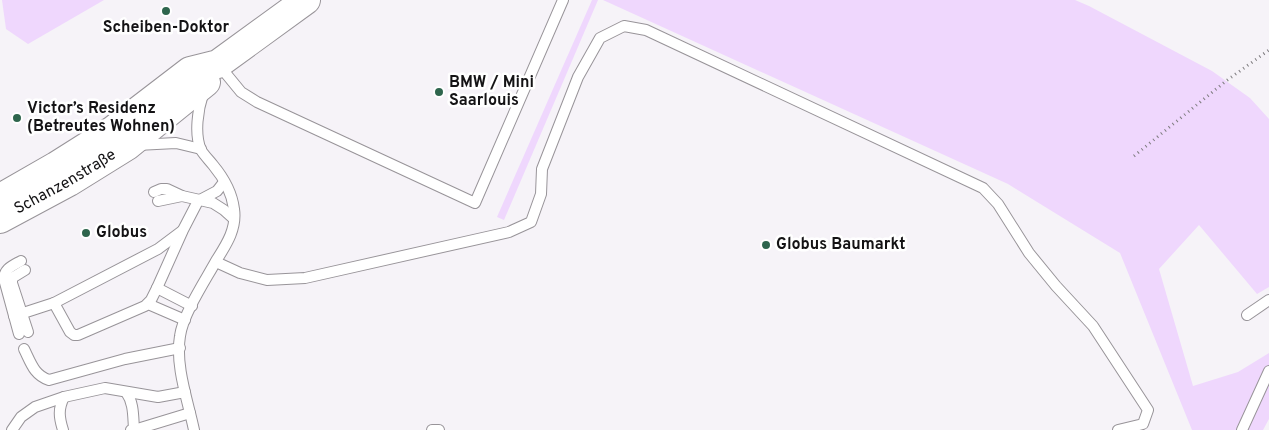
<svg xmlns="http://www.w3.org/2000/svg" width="1269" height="430" font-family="Overpass,sans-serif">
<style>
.green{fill:#efd7fd}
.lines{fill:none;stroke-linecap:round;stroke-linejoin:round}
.lane-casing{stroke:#989499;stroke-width:12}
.secondary-casing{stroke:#989499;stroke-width:30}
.path{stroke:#7e7c7f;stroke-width:3;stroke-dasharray:1 4;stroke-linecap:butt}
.lane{stroke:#fff;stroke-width:10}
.secondary{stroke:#fff;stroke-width:28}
.poi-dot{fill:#2e654d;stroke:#fff;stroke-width:2}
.labels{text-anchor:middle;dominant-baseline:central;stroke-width:5;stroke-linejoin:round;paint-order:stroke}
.poi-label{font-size:16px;font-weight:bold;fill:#141315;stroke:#fff;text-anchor:start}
.street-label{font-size:16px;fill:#141315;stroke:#fff}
</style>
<rect width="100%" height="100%" fill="#f6f3f8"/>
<g class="green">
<path d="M2 0H104L28 44 6 29Z"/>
<path d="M592 0H598L504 220 497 217Z"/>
<path d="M603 0H1075L1089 6 1212 71 1250 98 1269 119V287L1257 294 1199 225 1159 269 1193 386 1238 372 1269 353V419L1263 430H1192L1120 253 1008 184Z"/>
</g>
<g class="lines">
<g class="lane-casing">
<g id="lane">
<path d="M218 64 241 92 257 102 475 203 563 0"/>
<path d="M137 145 176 143 201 149"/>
<path d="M154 192 161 189H167L182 196 213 203 224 210 234 219"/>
<path d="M158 201 182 196"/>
<path d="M216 262 240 273 267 280 305 278 509 232 531 222 541 194 542 169 578 77 600 38 624 26 646 30 983 188 998 204 1029 253 1056 286 1093 326 1148 410 1143 424 1118 430"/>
<path d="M25 270 12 278V283L28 332"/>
<path d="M157 288 192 306"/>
<path d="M54 303 70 332 74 335H78L145 306 151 300 157 288 183 230 198 201 217 191 224 182"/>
<path d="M148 304 185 320"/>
<path d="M1247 315 1269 300"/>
<path d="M14 316 54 303 158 249 182 231"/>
<path d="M19 334 4 279C4 269 12 266 21 261"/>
<path d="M24 349C31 363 34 375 49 380L125 359 180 348"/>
<path d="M126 392C134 403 133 416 134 429L131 430"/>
<path d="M12 430 21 417 35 407 64 397 105 388 158 397 185 392"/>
<path d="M63 430C59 417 58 409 64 397"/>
<path d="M134 430 190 413"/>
<path d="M194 430C188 401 175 366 180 336 183 314 205 281 216 261 226 245 237 229 234 209 232 193 223 177 213 165 209 160 204 155 201 150 194 134 198 109 203 94"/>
<path d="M432 430H439"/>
<path d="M1242 430 1269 371"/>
</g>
</g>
<g class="secondary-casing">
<g id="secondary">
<path d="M0 198 56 166 113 130 190 71 218 64 306 0"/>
<path id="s1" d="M0 219 69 182 127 146 206 82"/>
</g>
</g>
<path class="path" d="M1134 156 1226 81 1269 50"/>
<use href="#lane" class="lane"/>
<use href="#secondary" class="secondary"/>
</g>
<g class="poi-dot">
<circle cx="166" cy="11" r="5"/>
<circle cx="439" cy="92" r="5"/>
<circle cx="17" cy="118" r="5"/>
<circle cx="86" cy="233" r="5"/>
<circle cx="766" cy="245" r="5"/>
</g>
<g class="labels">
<g class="poi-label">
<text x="166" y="28" text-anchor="middle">Scheiben-Doktor</text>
<text x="449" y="83">BMW / Mini<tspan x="449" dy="18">Saarlouis</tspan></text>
<text x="27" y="109">Victor’s Residenz<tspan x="27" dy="18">(Betreutes Wohnen)</tspan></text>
<text x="96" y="233">Globus</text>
<text x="776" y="245">Globus Baumarkt</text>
</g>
<g class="street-label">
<text stroke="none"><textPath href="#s1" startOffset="75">Schanzenstraße</textPath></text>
</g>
</g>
</svg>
